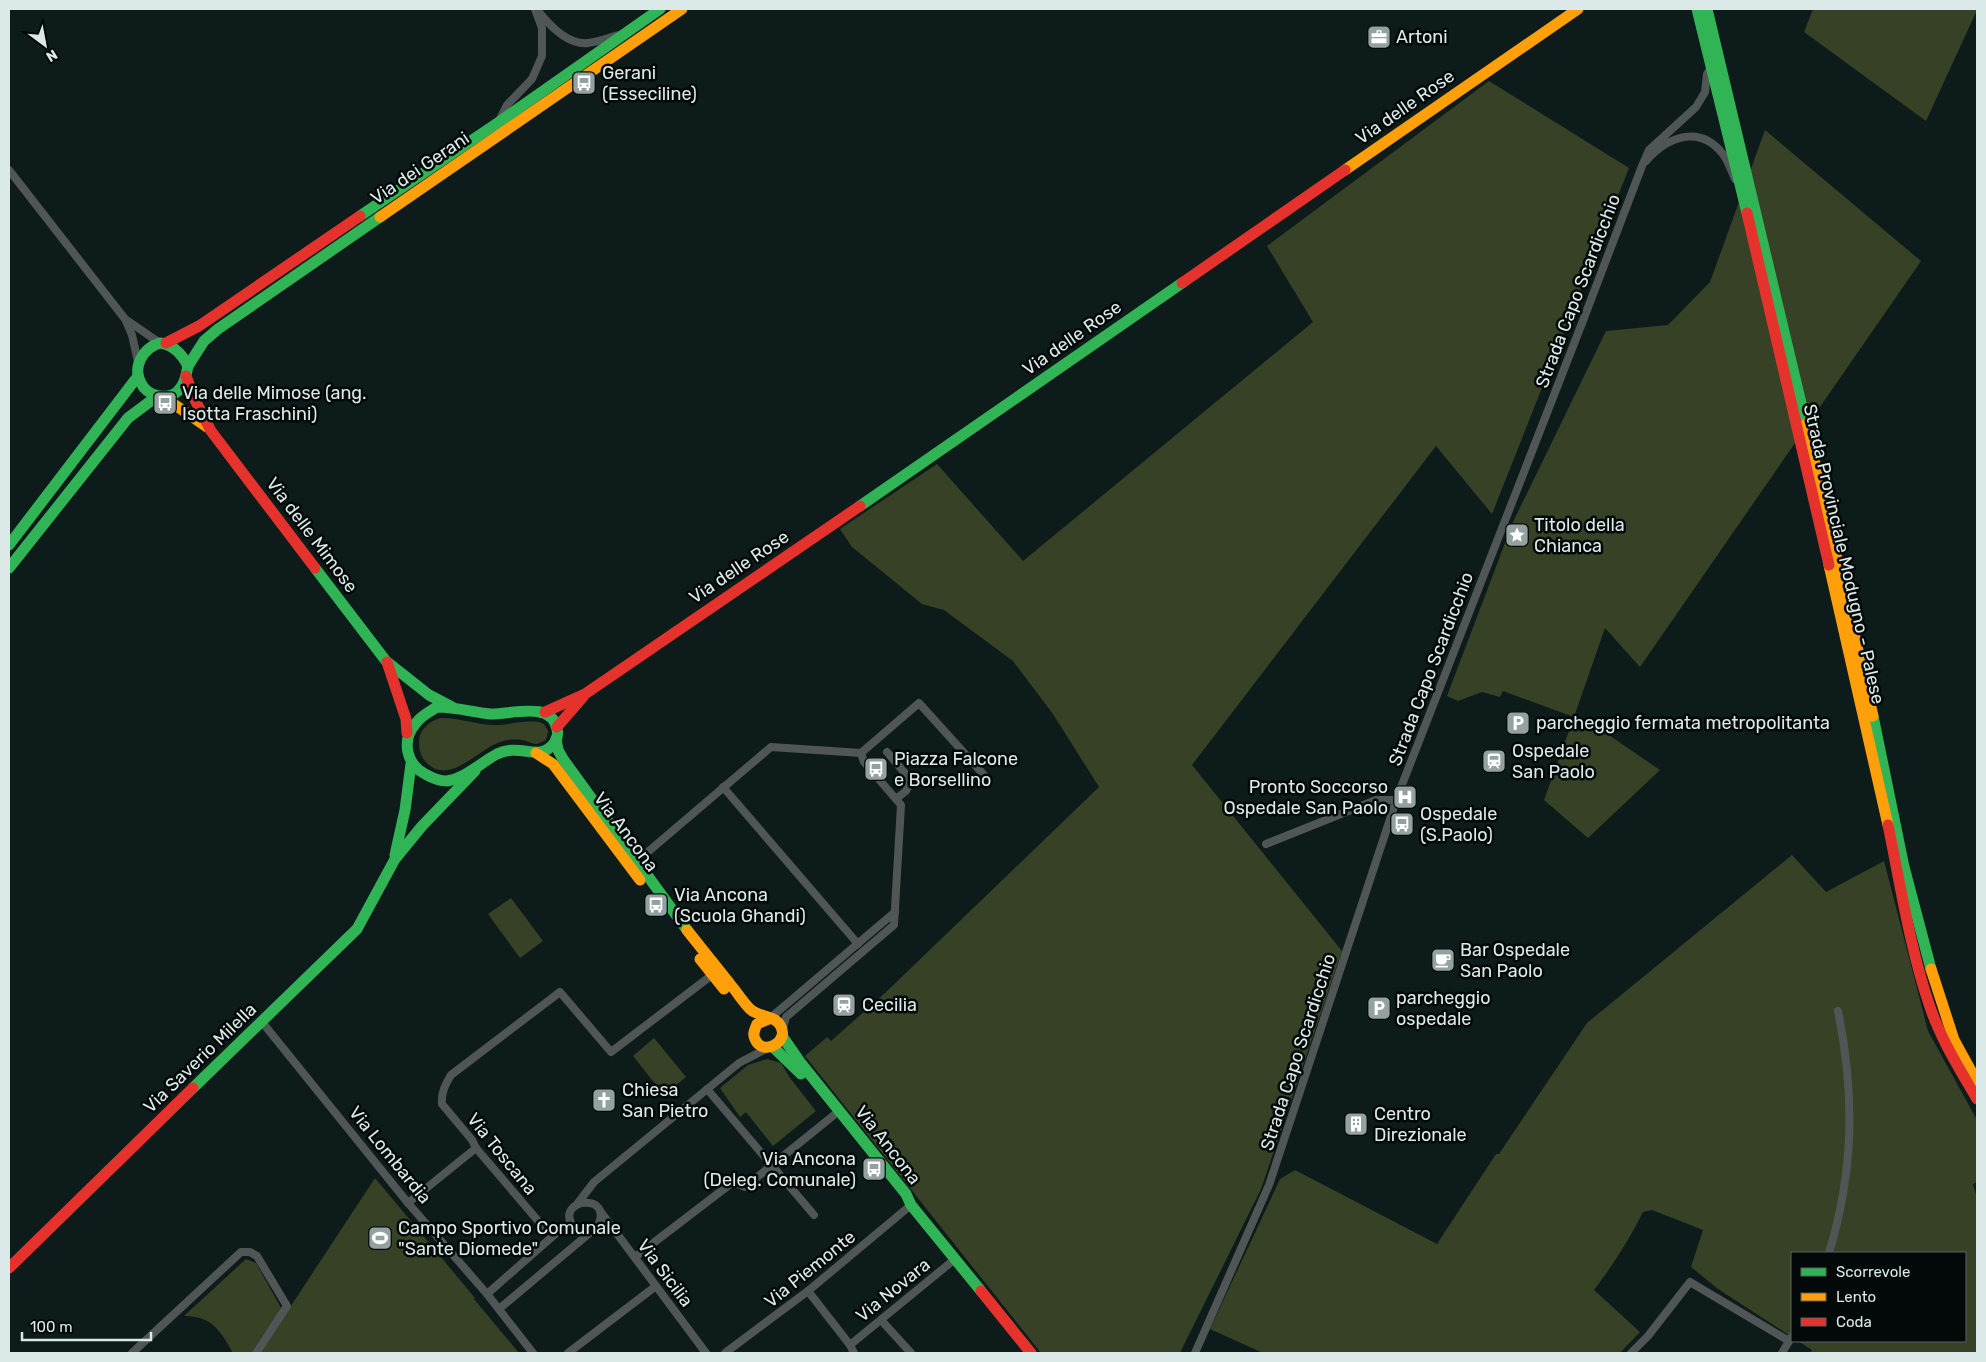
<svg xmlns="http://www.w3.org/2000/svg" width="1986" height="1362" font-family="Rubik,sans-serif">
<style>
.green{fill:#374126}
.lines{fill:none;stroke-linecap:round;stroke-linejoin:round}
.street{stroke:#505556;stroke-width:8}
.fast{stroke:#30b455;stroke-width:11}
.slow{stroke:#ff9f0a;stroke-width:11}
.jam{stroke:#e5322d;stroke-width:11}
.labels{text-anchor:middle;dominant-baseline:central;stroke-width:5;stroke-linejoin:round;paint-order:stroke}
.poi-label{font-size:18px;fill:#dbeae8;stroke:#020908;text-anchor:start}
.street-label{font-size:18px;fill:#dbeae8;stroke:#020908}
</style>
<rect width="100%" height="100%" fill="#0d1c1b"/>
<g class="green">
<path d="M1813 9H1977V10L1926 121 1804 32Z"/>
<path d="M1489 81 1629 168 1492 514 1436 446 1192 765 1342 951 1261 1189 1180 1353H1041L805 1056 827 1037 831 1041 885 993 1099 787 1053 714 1013 661 944 610 922 604 852 547 840 529 937 464 1023 561 1313 322 1267 246Z"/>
<path d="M1765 130 1921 261 1640 667 1605 628 1574 717 1600 729 1660 770 1588 838 1544 800 1574 717 1503 691 1500 697 1482 692 1458 701 1447 696 1513 522 1606 331 1668 325 1710 282Z"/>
<path d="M440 718C458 717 476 725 495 725 509 725 524 720 539 722L544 724 548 731 546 740 537 744C533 744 531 743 526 741 518 739 508 739 500 742 478 749 448 788 425 761 419 754 418 744 420 735 424 726 431 721 440 718Z"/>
<path d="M1792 855 1826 892 1884 861 1928 1031 1977 1120V1182L1973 1184 1977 1198V1353H1810L1812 1350 1798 1341H1965V1253H1792V1337L1718 1289 1691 1267 1703 1230 1652 1210 1643 1212C1629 1240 1613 1265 1594 1290L1640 1332 1620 1353H1263L1210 1329 1280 1179 1295 1170 1437 1244 1496 1154H1499L1587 1023Z"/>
<path d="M511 898 543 941 520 958 488 914Z"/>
<path d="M654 1038 686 1077 664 1095 633 1056Z"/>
<path d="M767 1059 781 1063 790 1078 816 1111 773 1146 746 1112 740 1117 720 1088 748 1065Z"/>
<path d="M375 1178 475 1298 474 1299 519 1353H260Z"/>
<path d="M246 1259 256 1263 281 1308 251 1353H233C220 1330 212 1316 184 1316Z"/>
</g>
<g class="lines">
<g class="street">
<path d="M539 12C550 26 568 45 588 43 598 42 610 37 620 35"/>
<path d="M500 119 507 105 532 79 542 56V28L535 9"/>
<path d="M1646 161C1669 135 1702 124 1725 157 1729 164 1732 172 1735 179"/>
<path d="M9 170 125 319 160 343"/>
<path d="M126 321 132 335 138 362"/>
<path d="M887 752 909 778 910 783 906 791 896 799"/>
<path d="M723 787 858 944"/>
<path d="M1266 844 1376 800H1396"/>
<path d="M636 862 771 747 861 753 919 703 984 775"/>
<path d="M769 1019 895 912"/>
<path d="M262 1022 408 1203 487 1294 533 1353"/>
<path d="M782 1031 786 1017 894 925 901 805 864 762 861 753"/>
<path d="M707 1089 814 1215"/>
<path d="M408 1203 476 1148"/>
<path d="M578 1203 594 1182 739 1063 768 1048"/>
<path d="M600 1211 706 1353"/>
<path d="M565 1226 555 1230 545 1229 476 1148 472 1140 442 1104C441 1093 445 1085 451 1075L560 992 611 1052 712 975"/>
<path d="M1829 1253C1854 1170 1855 1095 1838 1011"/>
<path d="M635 1257 733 1182 745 1187 834 1115"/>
<path d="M808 1291 850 1345 854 1353"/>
<path d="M487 1294 561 1229"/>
<path d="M499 1309 598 1226C614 1191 554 1199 573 1226 577 1232 583 1233 590 1232"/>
<path d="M881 1320 911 1353"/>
<path d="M850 1345 955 1259"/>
<path d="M132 1353 241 1252H250L257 1256 287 1306 256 1353"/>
<path d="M568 1353 656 1286"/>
<path d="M725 1353 808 1291 911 1205"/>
<path d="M1195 1353 1269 1185 1398 795 1584 318 1642 166 1649 150 1696 107 1705 92 1707 74 1711 68"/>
<path d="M1631 1353 1648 1336 1690 1282 1789 1341"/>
<path d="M1782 1353 1792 1336"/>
</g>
<g class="fast">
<path d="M1697 9 1747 213"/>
<path d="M1707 9 1806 424"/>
<path d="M360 216 499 122 660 9"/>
<path d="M160 343C174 345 182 354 188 366 186 375 185 384 178 391 167 401 147 396 141 383 132 367 143 348 160 343Z"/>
<path d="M188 366 204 341 218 329 380 217"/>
<path d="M860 506 1182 283"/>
<path d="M9 545 138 376"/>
<path d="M9 568 128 418 156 397"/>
<path d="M315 568 386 661 429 695 452 707"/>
<path d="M437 707C455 707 472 712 490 714 509 715 552 700 557 729 559 737 555 744 548 749 535 758 517 744 497 754 480 763 466 778 447 781 439 781 432 778 425 774 406 764 401 740 416 723 421 716 429 712 437 707Z"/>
<path d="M1873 716 1904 867 1931 969"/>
<path d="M556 739 558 750 563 759 687 930"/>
<path d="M395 855 405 810 411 764"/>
<path d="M782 1036 800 1062 906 1194 911 1205 981 1291"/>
<path d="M773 1047 801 1074"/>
<path d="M193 1088 357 929 395 859 422 826 475 771"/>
</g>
<g class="slow">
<path d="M1345 170 1578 9"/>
<path d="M380 217 682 9"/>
<path d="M165 398 207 427"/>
<path d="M1806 424 1873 716"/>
<path d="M1829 565 1888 825"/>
<path d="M536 753 553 764 640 880"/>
<path d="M687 930C701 948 716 966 730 984 737 992 743 1002 750 1009 758 1017 774 1015 780 1025 791 1042 762 1057 755 1039 752 1034 755 1029 757 1024L769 1019"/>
<path d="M700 959 724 989"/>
<path d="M1931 969 1954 1040 1977 1082"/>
</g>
<g class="jam">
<path d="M1747 213 1829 565"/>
<path d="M1182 283 1345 170"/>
<path d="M166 343 199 326 360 216"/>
<path d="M186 376 195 400 211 431 315 568"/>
<path d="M387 662 406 719 407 733"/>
<path d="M545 712 585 694 860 506"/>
<path d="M557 727 583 697"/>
<path d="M1888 825C1900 883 1910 948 1929 1004 1940 1038 1959 1068 1977 1099"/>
<path d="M9 1268 193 1088"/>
<path d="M981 1291 1031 1353"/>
</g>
</g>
<defs>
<g id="office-square" transform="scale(1.25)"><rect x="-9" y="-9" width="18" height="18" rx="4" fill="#93a2a0" stroke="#020908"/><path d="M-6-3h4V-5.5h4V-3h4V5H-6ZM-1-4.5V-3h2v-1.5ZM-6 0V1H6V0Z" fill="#fff"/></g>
<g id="bus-square" transform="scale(1.25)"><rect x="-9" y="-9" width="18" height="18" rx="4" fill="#93a2a0" stroke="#020908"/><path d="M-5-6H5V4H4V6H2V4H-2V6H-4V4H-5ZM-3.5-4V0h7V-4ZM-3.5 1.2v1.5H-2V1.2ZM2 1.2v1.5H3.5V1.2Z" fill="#fff"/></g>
<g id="sight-square" transform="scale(1.25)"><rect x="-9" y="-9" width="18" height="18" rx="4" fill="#93a2a0" stroke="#020908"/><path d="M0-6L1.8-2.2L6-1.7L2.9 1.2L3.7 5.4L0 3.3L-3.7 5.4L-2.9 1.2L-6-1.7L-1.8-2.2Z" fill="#fff"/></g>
<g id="parking-square" transform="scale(1.25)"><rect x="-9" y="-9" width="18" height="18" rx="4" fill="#93a2a0" stroke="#020908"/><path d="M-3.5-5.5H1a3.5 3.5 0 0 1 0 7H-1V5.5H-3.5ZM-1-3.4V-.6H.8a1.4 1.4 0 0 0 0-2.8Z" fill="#fff"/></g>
<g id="station-square" transform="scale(1.25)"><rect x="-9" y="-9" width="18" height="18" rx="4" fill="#93a2a0" stroke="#020908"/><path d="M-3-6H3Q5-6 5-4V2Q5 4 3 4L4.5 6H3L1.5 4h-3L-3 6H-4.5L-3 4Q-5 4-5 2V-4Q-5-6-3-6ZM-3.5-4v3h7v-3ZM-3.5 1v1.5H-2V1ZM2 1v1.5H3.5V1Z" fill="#fff"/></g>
<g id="hospital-square" transform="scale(1.25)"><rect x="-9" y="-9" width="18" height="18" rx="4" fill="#93a2a0" stroke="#020908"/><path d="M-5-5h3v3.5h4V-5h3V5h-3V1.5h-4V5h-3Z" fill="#fff"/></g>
<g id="cafe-square" transform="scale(1.25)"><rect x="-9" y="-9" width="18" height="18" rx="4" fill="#93a2a0" stroke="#020908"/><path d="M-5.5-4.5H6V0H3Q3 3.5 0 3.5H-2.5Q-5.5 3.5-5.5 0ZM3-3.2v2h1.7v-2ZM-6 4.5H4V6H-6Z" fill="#fff"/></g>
<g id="church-square" transform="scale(1.25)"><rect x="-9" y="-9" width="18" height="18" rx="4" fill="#93a2a0" stroke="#020908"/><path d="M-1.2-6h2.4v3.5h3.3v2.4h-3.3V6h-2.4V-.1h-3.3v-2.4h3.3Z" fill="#fff"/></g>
<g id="building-square" transform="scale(1.25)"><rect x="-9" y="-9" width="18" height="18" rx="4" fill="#93a2a0" stroke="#020908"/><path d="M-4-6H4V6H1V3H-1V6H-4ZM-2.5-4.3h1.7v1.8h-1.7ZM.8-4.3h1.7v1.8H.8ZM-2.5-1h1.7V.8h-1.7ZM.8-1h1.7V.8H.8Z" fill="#fff"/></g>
<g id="stadium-square" transform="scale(1.25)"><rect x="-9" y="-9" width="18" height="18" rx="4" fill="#93a2a0" stroke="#020908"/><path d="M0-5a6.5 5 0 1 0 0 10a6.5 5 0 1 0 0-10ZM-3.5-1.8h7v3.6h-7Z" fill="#fff"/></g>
</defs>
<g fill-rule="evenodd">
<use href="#office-square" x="1379" y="37"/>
<use href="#bus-square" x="584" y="83"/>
<use href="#bus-square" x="165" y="403"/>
<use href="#sight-square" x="1517" y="535"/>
<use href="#parking-square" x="1518" y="723"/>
<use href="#station-square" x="1494" y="761"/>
<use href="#bus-square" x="876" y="769"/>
<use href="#hospital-square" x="1405" y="797"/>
<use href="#bus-square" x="1402" y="824"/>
<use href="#bus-square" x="656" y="905"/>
<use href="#cafe-square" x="1443" y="960"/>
<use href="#station-square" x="844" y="1005"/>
<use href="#parking-square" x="1379" y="1008"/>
<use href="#church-square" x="604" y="1100"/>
<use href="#building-square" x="1356" y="1124"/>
<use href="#bus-square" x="874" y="1169"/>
<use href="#stadium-square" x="380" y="1238"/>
</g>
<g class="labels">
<g class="poi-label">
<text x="1396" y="37">Artoni</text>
<text x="602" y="73">Gerani<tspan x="602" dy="21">(Esseciline)</tspan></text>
<text x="182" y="393">Via delle Mimose (ang.<tspan x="182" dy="21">Isotta Fraschini)</tspan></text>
<text x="1534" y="525">Titolo della<tspan x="1534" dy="21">Chianca</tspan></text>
<text x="1536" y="723">parcheggio fermata metropolitanta</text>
<text x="1512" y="751">Ospedale<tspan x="1512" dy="21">San Paolo</tspan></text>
<text x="894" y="759">Piazza Falcone<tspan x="894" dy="21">e Borsellino</tspan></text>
<text x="1388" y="787" text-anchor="end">Pronto Soccorso<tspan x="1388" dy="21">Ospedale San Paolo</tspan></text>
<text x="1420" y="814">Ospedale<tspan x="1420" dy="21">(S.Paolo)</tspan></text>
<text x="674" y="895">Via Ancona<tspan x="674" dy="21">(Scuola Ghandi)</tspan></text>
<text x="1460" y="950">Bar Ospedale<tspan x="1460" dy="21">San Paolo</tspan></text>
<text x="1396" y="998">parcheggio<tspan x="1396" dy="21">ospedale</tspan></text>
<text x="862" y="1005">Cecilia</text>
<text x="622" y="1090">Chiesa<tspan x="622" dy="21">San Pietro</tspan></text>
<text x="1374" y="1114">Centro<tspan x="1374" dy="21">Direzionale</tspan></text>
<text x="856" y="1159" text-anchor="end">Via Ancona<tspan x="856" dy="21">(Deleg. Comunale)</tspan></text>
<text x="398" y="1228">Campo Sportivo Comunale<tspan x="398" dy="21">"Sante Diomede"</tspan></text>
</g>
<g class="street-label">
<text transform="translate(1405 107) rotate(-35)">Via delle Rose</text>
<text transform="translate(420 168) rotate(-34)">Via dei Gerani</text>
<text transform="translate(1578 291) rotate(-69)">Strada Capo Scardicchio</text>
<text transform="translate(1072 338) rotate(-35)">Via delle Rose</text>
<text transform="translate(312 535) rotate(53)">Via delle Mimose</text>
<text transform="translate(1844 554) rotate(77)">Strada Provinciale Modugno - Palese</text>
<text transform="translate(739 567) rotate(-34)">Via delle Rose</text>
<text transform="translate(1431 669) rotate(-69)">Strada Capo Scardicchio</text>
<text transform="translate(626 832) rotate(53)">Via Ancona</text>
<text transform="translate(1298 1052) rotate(-72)">Strada Capo Scardicchio</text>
<text transform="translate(200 1058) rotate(-44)">Via Saverio Milella</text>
<text transform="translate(888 1145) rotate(52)">Via Ancona</text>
<text transform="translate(502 1154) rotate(51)">Via Toscana</text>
<text transform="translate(390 1155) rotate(51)">Via Lombardia</text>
<text transform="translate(810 1269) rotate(-39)">Via Piemonte</text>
<text transform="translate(665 1273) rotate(53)">Via Sicilia</text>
<text transform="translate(893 1290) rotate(-39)">Via Novara</text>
</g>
</g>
<rect width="1986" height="1362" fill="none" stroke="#dbeae8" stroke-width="20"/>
<rect x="1791" y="1252" width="175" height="90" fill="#020908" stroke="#596362"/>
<rect x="1801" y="1268" width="25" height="8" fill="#30b455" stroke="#596362"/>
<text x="1836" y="1277" font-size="15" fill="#dbeae8">Scorrevole</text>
<rect x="1801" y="1293" width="25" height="8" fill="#ff9f0a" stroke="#596362"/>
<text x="1836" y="1302" font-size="15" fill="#dbeae8">Lento</text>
<rect x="1801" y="1318" width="25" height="8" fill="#e5322d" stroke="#596362"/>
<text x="1836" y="1327" font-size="15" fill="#dbeae8">Coda</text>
<g transform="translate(45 45) rotate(148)" stroke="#020908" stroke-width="4" paint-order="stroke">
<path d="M0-4L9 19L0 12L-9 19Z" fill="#dbeae8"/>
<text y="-8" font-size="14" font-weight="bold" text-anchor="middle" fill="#dbeae8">N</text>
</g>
<path d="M22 1332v8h129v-8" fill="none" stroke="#dbeae8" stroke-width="2.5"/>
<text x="30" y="1332" font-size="15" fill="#dbeae8" stroke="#020908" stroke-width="4" paint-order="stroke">100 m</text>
</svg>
